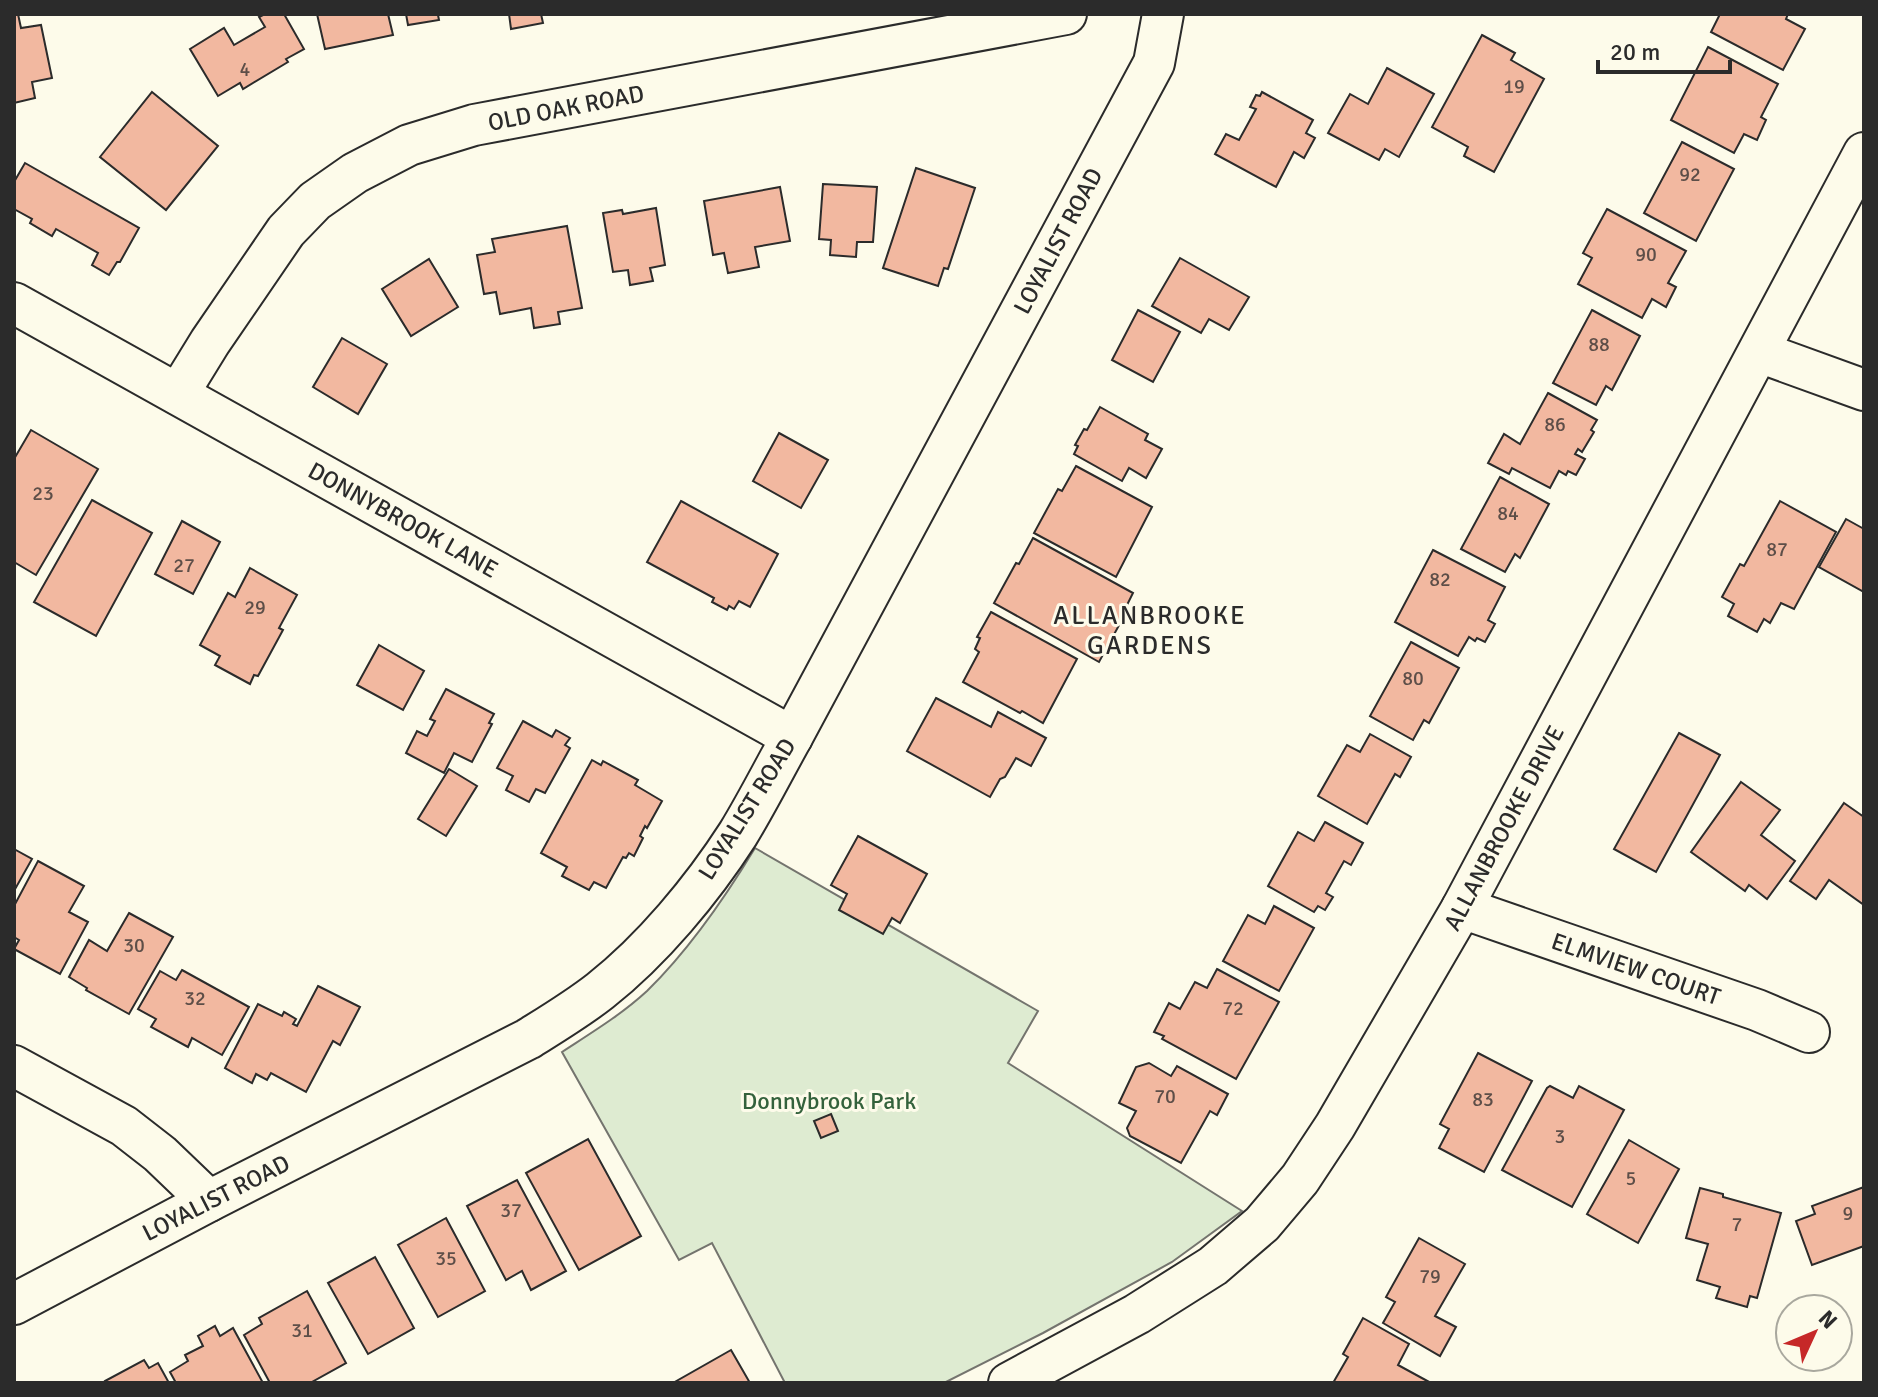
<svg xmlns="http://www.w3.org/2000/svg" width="1878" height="1397" font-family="Signika,sans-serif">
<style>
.green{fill:#deebd1;stroke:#74746e;stroke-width:2}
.building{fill:#f2b8a0;stroke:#2b2b2b;stroke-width:2}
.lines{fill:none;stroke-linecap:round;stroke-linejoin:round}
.street-casing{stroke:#2b2b2b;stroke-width:44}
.street{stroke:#fdfbea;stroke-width:40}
.labels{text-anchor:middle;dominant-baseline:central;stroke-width:6;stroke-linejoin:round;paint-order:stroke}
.number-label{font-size:20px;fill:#5d4e48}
.street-label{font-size:24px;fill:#2b2b2b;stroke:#fdfbea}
.park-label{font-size:24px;fill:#34623c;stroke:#fdfbea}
.neighbourhood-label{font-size:26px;letter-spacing:2px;fill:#2b2b2b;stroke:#fdfbea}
</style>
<rect width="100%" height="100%" fill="#fdfbea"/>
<path class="green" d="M755 848 1038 1011 1008 1063 1242 1211 1172 1262 1043 1333 944 1383H785L712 1243 679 1260 562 1052C591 1033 621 1015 647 991 687 952 726 896 755 848Z"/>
<g class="building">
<path d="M14 14H18L21 28 41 25 52 78 32 82 35 98 14 103Z"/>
<path d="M265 14H284L304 49 286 59 288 62 243 89 240 83 218 96 190 49 224 28 234 45 265 27 259 17Z"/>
<path d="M317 14H388L393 35 325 49Z"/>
<path d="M406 14H444L438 15 439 20 408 25Z"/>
<path d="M509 14H541L543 23 511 29Z"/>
<path d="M1720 14H1788L1786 19 1805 29 1783 70 1711 32Z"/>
<path d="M1482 35 1515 53 1511 60 1544 79 1494 172 1464 156 1468 147 1432 127Z"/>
<path d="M1708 47 1778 84 1761 117 1766 120 1757 140 1744 134 1734 153 1671 120Z"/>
<path d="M1387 68 1434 94 1399 157 1385 149 1379 160 1328 133 1350 94 1368 104Z"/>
<path d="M152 92 218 146 166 210 100 157Z"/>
<path d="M1262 92 1313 120 1306 133 1315 138 1304 158 1294 152 1276 187 1215 154 1226 134 1239 140 1256 109 1250 107 1256 95 1260 96Z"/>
<path d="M1682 142 1734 169 1696 241 1644 213Z"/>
<path d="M25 163 139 228 120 262H117L109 275 92 265 98 253 56 229 52 236 30 223 32 219 14 209V182Z"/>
<path d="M916 168 975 188 948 269 944 268 938 286 883 268Z"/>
<path d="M823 184 877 187 873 242H857L856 257 830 255 831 240 819 239Z"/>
<path d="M780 187 790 241 755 247 759 267 728 273 724 253 713 255 704 201Z"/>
<path d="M656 208 665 265 650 268 653 281 630 285 628 270 613 272 603 213 622 210 623 214Z"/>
<path d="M1607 209 1686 251 1668 283 1676 287 1666 307 1652 299 1642 318 1578 284 1592 258 1583 253Z"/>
<path d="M567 226 582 308 558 312 560 324 534 328 531 308 500 314 496 292 484 294 477 255 495 252 492 239Z"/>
<path d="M1180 258 1249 297 1229 330 1209 319 1201 333 1152 306Z"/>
<path d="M429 259 458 307 411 336 382 289Z"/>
<path d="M1138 310 1180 332 1153 382 1112 360Z"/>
<path d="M1592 310 1640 336 1612 390 1606 386 1596 405 1553 383Z"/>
<path d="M342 338 387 364 358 414 313 387Z"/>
<path d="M1548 393 1597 420 1591 430 1594 432 1582 452 1578 449 1575 454 1585 459 1576 475 1568 471 1566 475 1559 471 1550 488 1512 468 1509 474 1488 463 1504 434 1520 444Z"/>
<path d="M1100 407 1148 434 1145 440 1162 449 1146 478 1129 468 1122 481 1074 454 1078 446 1075 445 1084 429 1087 430Z"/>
<path d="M31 430 98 469 36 575 14 562V459Z"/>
<path d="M779 433 828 460 801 508 753 481Z"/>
<path d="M1076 466 1152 507 1116 577 1034 533 1058 489 1062 491Z"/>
<path d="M1500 477 1549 504 1520 558 1515 554 1505 572 1461 549Z"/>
<path d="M92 500 152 533 96 636 34 602Z"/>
<path d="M681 501 778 554 750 607 739 601 734 609 729 606 727 610 712 602 714 598 647 562Z"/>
<path d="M1780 501 1836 532 1794 609 1781 603 1770 623 1764 619 1757 632 1728 616 1734 604 1722 597 1740 564 1744 566Z"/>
<path d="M1846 519 1864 529V592L1819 567Z"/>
<path d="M182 521 220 542 193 594 155 574Z"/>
<path d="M1033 538 1133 593 1121 617 1123 618 1099 662 994 603 1016 563 1019 564Z"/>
<path d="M1433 550 1505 587 1488 620 1495 624 1485 642 1477 638 1475 641 1469 637 1458 656 1395 622Z"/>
<path d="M250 568 297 595 279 628 283 630 258 676 254 675 250 684 215 665 220 656 200 645 228 593 235 597Z"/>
<path d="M991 612 1077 659 1043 723 1022 711 1020 713 963 682 979 652 975 649 980 638 977 637Z"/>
<path d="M1411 642 1459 668 1429 723 1424 720 1413 740 1370 716Z"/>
<path d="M379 645 424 671 403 710 357 685Z"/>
<path d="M446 689 494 714 489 723 492 724 472 762 454 753 444 773 406 753 417 731 427 736 435 721 430 719Z"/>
<path d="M936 698 991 727 998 712 1046 738 1031 766 1016 758 1005 777 1000 779 990 797 907 751Z"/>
<path d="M523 721 552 737 556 730 570 738 565 745 570 748 545 793 536 789 529 802 506 790 513 776 497 768Z"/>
<path d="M1679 733 1720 755 1656 872 1614 849Z"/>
<path d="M1370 734 1411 757 1400 777 1395 774 1367 824 1318 796 1347 745 1360 752Z"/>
<path d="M592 760 601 765 603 761 638 780 635 785 662 801 647 828 645 826 640 836 643 838 634 856 629 853 626 858 623 857 606 888 594 882 589 890 562 876 567 867 541 853Z"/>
<path d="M449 769 477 786 446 836 418 819Z"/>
<path d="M1741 782 1780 810 1761 835 1795 861 1767 899 1749 885 1745 891 1691 852Z"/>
<path d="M1844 803 1864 817V905L1829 880 1816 899 1790 881Z"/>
<path d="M1325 822 1363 843 1351 865 1344 861 1326 893 1333 897 1325 910 1318 906 1314 912 1268 886 1298 832 1314 841Z"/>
<path d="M858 836 927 874 900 923 892 918 883 934 839 910 847 894 831 885Z"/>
<path d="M14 849 32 859 14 891Z"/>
<path d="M38 861 84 886 69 912 88 922 60 974 14 949 19 940 14 937V906Z"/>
<path d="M1274 906 1314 928 1279 991 1223 961 1248 915 1265 924Z"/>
<path d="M129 913 173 937 129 1014 86 990 87 988 69 977 89 940 107 951Z"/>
<path d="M1217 969 1279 1002 1236 1079 1162 1039 1164 1036 1154 1032 1169 1003 1180 1009 1195 982 1207 988Z"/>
<path d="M182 970 249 1007 222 1055 192 1038 188 1047 151 1027 156 1019 138 1009 160 971 176 980Z"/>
<path d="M318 986 360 1007 340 1045 333 1041 306 1092 271 1073 267 1080 256 1074 252 1083 225 1068 258 1004 282 1016 284 1012 296 1019 293 1024 297 1026Z"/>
<path d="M1478 1053 1532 1081 1484 1172 1439 1148 1449 1129 1440 1124Z"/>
<path d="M1149 1063 1171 1076 1177 1066 1228 1094 1217 1115 1210 1111 1181 1163 1130 1136 1127 1128 1136 1111 1119 1103 1136 1067Z"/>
<path d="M1550 1086 1573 1098 1579 1086 1624 1110 1572 1207 1502 1170 1547 1088Z"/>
<path d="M831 1114 838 1131 821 1138 814 1121Z"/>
<path d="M588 1139 641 1236 579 1270 526 1173Z"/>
<path d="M1629 1140 1679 1169 1638 1243 1587 1214Z"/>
<path d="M517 1180 566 1271 531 1290 522 1271 506 1280 467 1206Z"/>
<path d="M1864 1187V1246L1812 1265 1796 1221 1815 1214 1812 1206Z"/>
<path d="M1700 1188 1723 1194V1197L1781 1213 1757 1298 1750 1296 1747 1307 1716 1298 1720 1287 1697 1280 1708 1244 1686 1238Z"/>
<path d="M446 1218 485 1291 438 1317 398 1245Z"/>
<path d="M1419 1238 1465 1264 1435 1316 1456 1327 1440 1356 1383 1323 1395 1302 1386 1297Z"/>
<path d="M375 1257 414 1328 368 1354 328 1283Z"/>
<path d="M307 1291 346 1363 310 1383H270L244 1335 262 1324 259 1318Z"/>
<path d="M1363 1318 1409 1344 1398 1365 1431 1383H1333L1348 1357 1343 1354Z"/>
<path d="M215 1326 220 1336 233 1328 263 1383H176L170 1372 188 1361 185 1355 203 1346 198 1336Z"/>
<path d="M731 1350 750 1383H673Z"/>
<path d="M144 1360 149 1368 158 1363 169 1383H106L105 1381Z"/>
</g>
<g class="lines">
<g class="street-casing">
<g id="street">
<path d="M14 303 792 737"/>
<path d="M1759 352 1864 390"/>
<path d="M178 394 210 342 286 231 315 201 355 173 409 145 474 125 1066 14"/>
<path d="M1462 908 1757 1010 1809 1032"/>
<path d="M14 1066 124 1126 160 1154 209 1201"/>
<path d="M14 1304 209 1201 528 1039C552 1024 577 1009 600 991 652 950 702 890 738 834 757 803 774 769 792 737L1154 63 1163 14"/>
<path d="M1009 1383 1137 1314 1213 1266 1262 1224 1300 1179 1335 1126 1462 908 1864 153"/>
</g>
</g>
<use href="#street" class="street"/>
</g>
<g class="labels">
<g class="number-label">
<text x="245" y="69">4</text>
<text x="1514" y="86">19</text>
<text x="1690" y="174">92</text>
<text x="1646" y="254">90</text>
<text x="1599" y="344">88</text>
<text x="1555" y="424">86</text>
<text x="43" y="493">23</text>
<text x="1508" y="513">84</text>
<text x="1777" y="549">87</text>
<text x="184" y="565">27</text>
<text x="1440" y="579">82</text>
<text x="255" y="607">29</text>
<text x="1413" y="678">80</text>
<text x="134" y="945">30</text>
<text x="195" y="998">32</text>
<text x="1233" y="1008">72</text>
<text x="1165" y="1096">70</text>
<text x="1483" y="1099">83</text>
<text x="1560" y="1136">3</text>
<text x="1631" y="1178">5</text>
<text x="511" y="1210">37</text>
<text x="1848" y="1213">9</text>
<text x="1737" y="1224">7</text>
<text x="446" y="1258">35</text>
<text x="1430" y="1276">79</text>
<text x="302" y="1330">31</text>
</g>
<g class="street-label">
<text transform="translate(566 108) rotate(-11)">OLD OAK ROAD</text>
<text transform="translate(1058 241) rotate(-62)">LOYALIST ROAD</text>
<text transform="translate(403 520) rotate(29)">DONNYBROOK LANE</text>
<text transform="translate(747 809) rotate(-58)">LOYALIST ROAD</text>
<text transform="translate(1504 828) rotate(-62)">ALLANBROOKE DRIVE</text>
<text transform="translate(1636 969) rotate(19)">ELMVIEW COURT</text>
<text transform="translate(216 1198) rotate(-27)">LOYALIST ROAD</text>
</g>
<g class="park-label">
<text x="829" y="1101">Donnybrook Park</text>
</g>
<g class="neighbourhood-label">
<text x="1150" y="616">ALLANBROOKE<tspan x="1150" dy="30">GARDENS</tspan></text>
</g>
</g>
<rect width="1878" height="1397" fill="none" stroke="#2b2b2b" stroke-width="32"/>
<g transform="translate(1814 1333) rotate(46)"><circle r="38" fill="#fdfbea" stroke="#a9a89e" stroke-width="2"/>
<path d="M0-6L14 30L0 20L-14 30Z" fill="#c62828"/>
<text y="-12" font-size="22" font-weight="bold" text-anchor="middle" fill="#2b2b2b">N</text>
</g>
<path d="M1598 60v12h132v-12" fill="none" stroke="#2b2b2b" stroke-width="4"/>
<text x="1610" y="60" font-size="24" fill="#2b2b2b" stroke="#fdfbea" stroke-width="6" paint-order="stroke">20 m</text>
</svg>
